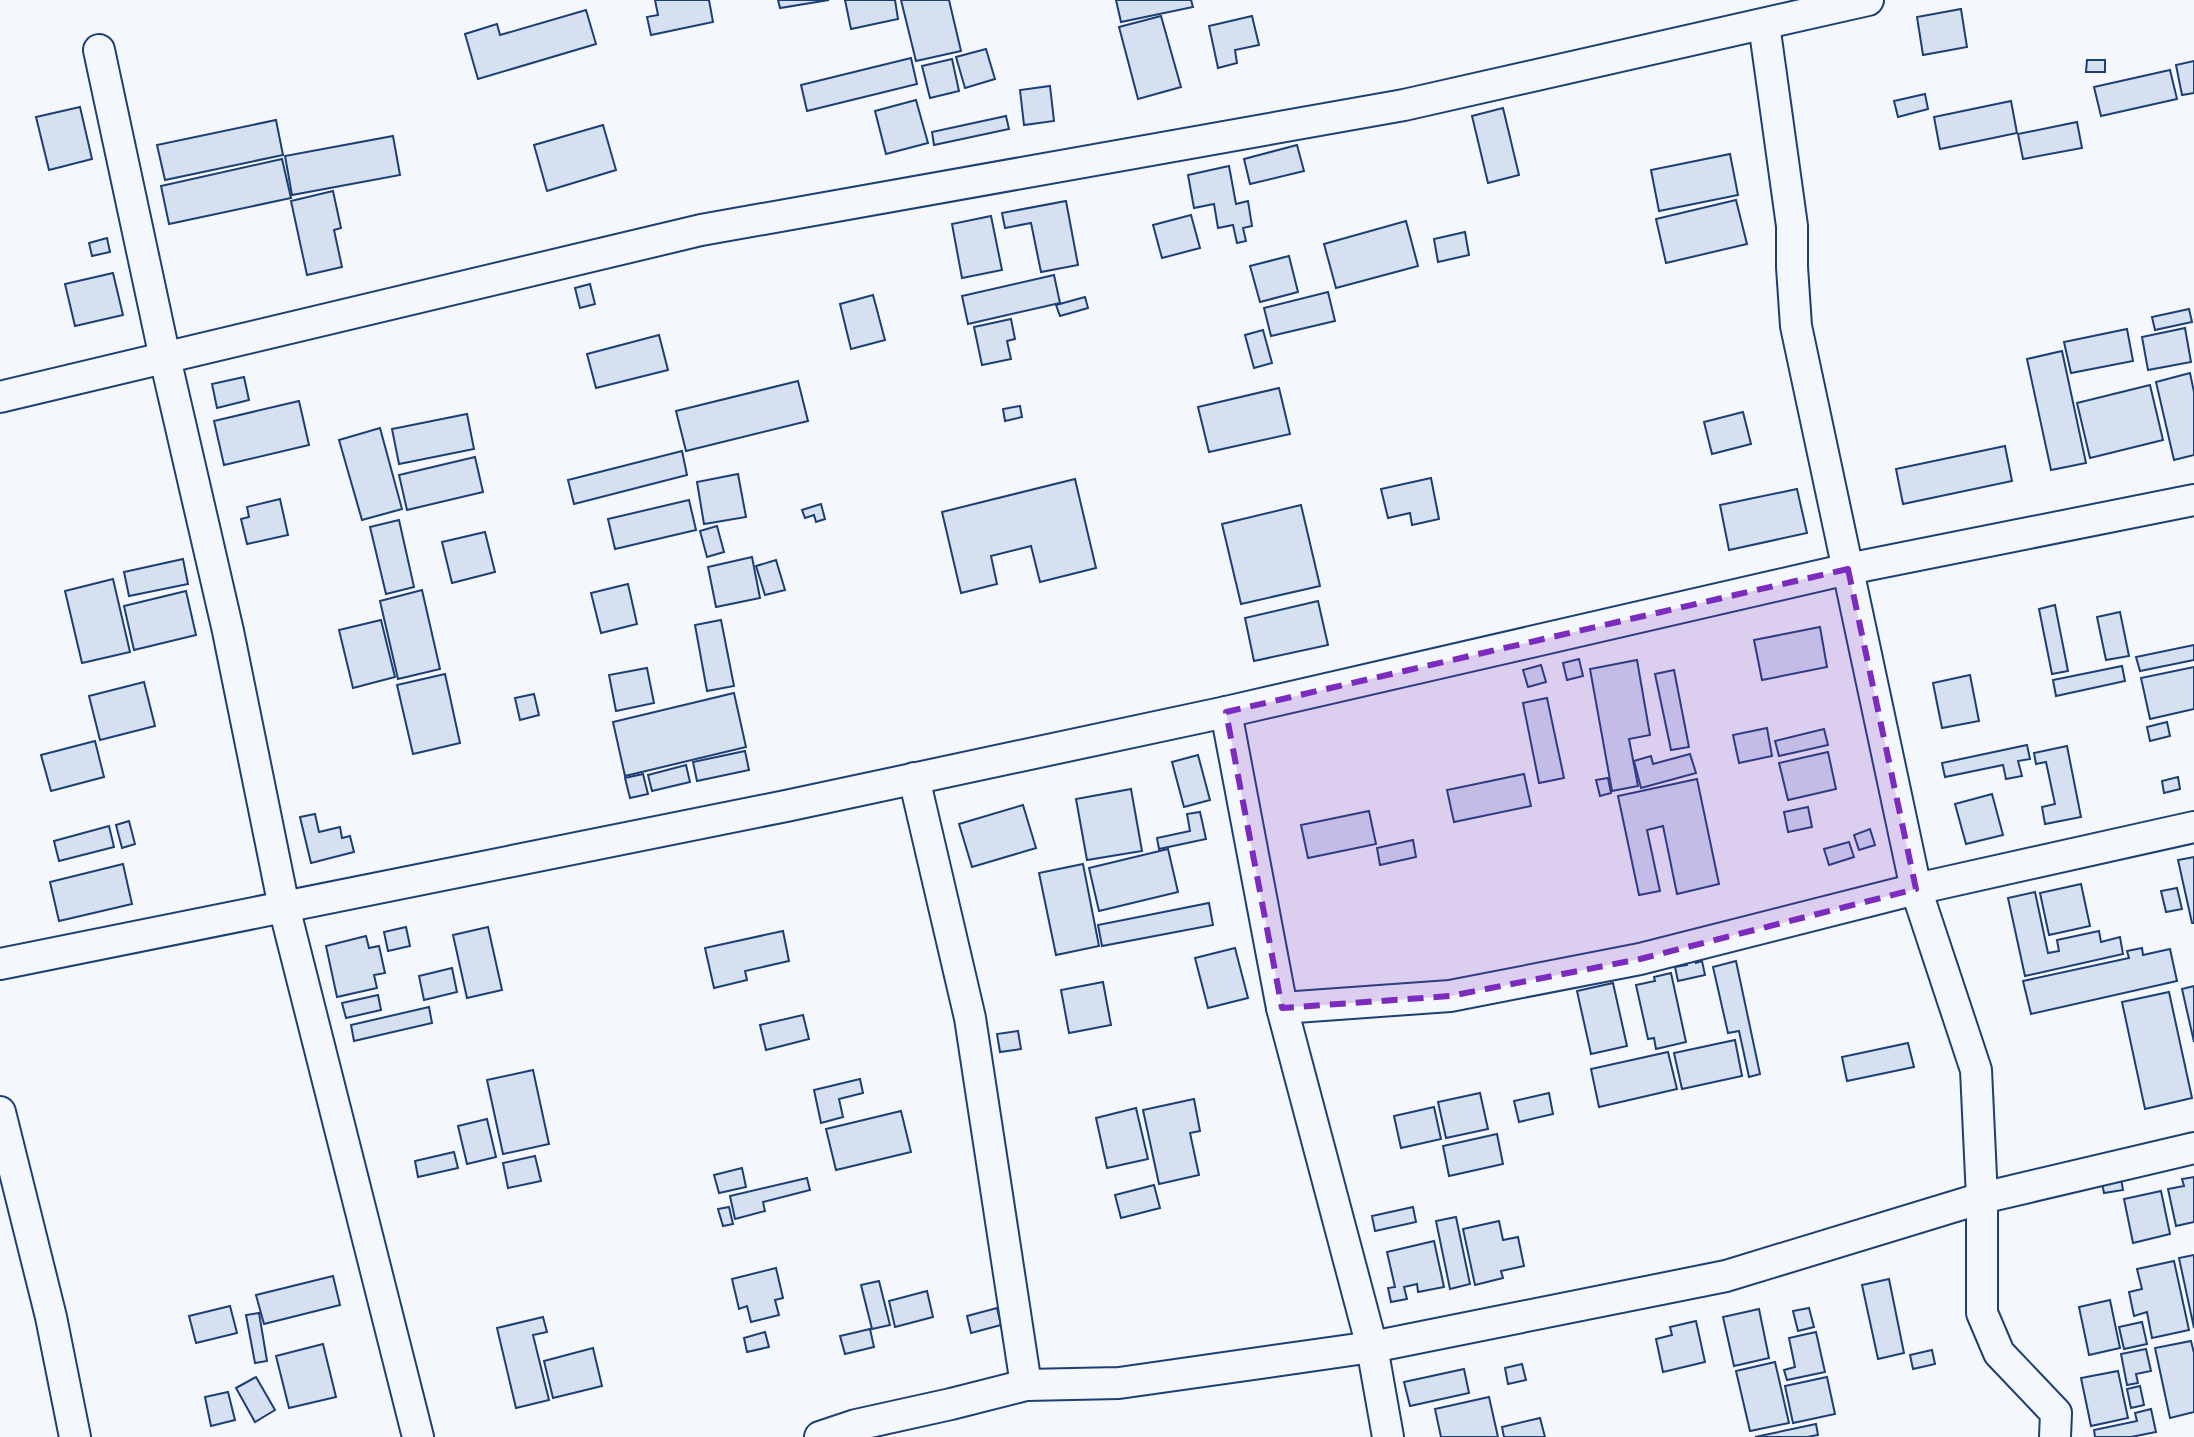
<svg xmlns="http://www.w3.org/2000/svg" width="2194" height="1437" font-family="'Nunito Sans',sans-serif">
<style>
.building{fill:#d5e0f0;stroke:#1d3f73;stroke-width:2}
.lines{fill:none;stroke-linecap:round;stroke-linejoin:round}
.minor-casing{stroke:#1d3f73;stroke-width:34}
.minor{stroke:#f4f7fb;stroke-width:30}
.marked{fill:#7b2cbf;fill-opacity:0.2;stroke:#7b2cbf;stroke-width:6;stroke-dasharray:16 10;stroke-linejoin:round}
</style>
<rect width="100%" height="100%" fill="#f4f7fb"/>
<g class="building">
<path d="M655 0H709L713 22 651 35 647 17 658 15Z"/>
<path d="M778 0H829L780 8Z"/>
<path d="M845 0H895L898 19 851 29Z"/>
<path d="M901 0H949L961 51 916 61Z"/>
<path d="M1116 0H1191L1193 7 1121 22Z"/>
<path d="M1961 9 1967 47 1923 55 1917 17Z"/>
<path d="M586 10 596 44 478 79 465 34 497 24 500 35Z"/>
<path d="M1161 16 1181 87 1138 99 1119 27Z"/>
<path d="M1252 16 1259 45 1235 50 1237 63 1218 68 1209 26Z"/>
<path d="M986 49 995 79 965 88 956 57Z"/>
<path d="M911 58 917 84 807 111 801 85Z"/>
<path d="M952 59 959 91 930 98 922 66Z"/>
<path d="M2087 60H2105V72H2086Z"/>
<path d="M2194 61V93L2182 95 2176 65Z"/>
<path d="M2170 70 2177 99 2101 116 2094 87Z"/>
<path d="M1050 86 1054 121 1024 125 1020 90Z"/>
<path d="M1925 94 1928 109 1898 117 1894 101Z"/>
<path d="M916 100 928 143 886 154 875 111Z"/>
<path d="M2011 101 2017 133 1940 149 1934 117Z"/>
<path d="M80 107 92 159 49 170 36 117Z"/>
<path d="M1503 108 1519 175 1488 183 1472 116Z"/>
<path d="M1006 116 1009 129 934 145 932 132Z"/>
<path d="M276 120 283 155 165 180 157 145Z"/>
<path d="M2077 122 2082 148 2023 159 2018 134Z"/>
<path d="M603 125 616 170 547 191 534 145Z"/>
<path d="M393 136 400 175 292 195 285 156Z"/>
<path d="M1297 145 1304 171 1250 184 1244 159Z"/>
<path d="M1730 154 1738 195 1659 211 1651 170Z"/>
<path d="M282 159 291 198 169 224 161 186Z"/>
<path d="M1229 166 1236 204 1248 201 1252 226 1243 228 1246 241 1237 243 1233 225 1218 228 1214 204 1194 208 1188 175Z"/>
<path d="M333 191 341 228 334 230 342 267 307 275 291 201Z"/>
<path d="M1736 200 1747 244 1666 263 1656 219Z"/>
<path d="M1066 201 1078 265 1041 272 1031 223 1005 228 1002 213Z"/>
<path d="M1191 215 1200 248 1162 258 1153 225Z"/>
<path d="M991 216 1002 270 962 278 952 224Z"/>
<path d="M1406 221 1418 266 1336 288 1324 244Z"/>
<path d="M1465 232 1469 255 1438 262 1434 239Z"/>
<path d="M107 238 110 252 92 256 89 243Z"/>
<path d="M1289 256 1298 292 1260 302 1250 266Z"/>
<path d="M113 273 123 315 75 326 65 284Z"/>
<path d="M1054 275 1060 303 968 324 962 296Z"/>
<path d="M590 284 595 304 580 308 575 288Z"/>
<path d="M1328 292 1335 321 1271 336 1264 308Z"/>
<path d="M873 295 885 340 851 349 840 304Z"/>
<path d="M1085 297 1088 308 1060 316 1056 305Z"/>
<path d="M2189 309 2192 322 2155 330 2152 317Z"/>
<path d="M1011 319 1015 339 1007 341 1011 359 982 365 974 327Z"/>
<path d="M2185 328 2191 362 2148 370 2142 337Z"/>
<path d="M2127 329 2133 361 2071 373 2064 342Z"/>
<path d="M1263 330 1272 363 1254 368 1245 335Z"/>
<path d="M659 335 668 370 596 388 587 354Z"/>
<path d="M2062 351 2086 463 2051 470 2027 359Z"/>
<path d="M2190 373 2194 392V455L2174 460 2156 382Z"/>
<path d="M244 377 249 400 217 408 212 384Z"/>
<path d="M798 381 808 421 686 451 676 411Z"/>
<path d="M2150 385 2163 440 2090 458 2077 403Z"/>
<path d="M1279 388 1290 434 1209 452 1198 407Z"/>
<path d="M299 401 309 445 224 465 214 421Z"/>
<path d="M1020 406 1022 417 1005 421 1003 409Z"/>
<path d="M1743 412 1751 444 1712 454 1704 422Z"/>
<path d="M467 414 474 449 399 464 392 429Z"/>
<path d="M380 428 402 509 362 520 339 440Z"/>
<path d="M2005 446 2012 481 1903 504 1896 469Z"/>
<path d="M682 451 687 475 574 504 568 480Z"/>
<path d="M475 457 483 492 407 510 399 475Z"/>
<path d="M738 474 746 517 704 524 697 482Z"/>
<path d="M1431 478 1439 519 1412 525 1410 513 1388 518 1381 489Z"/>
<path d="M1075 479 1096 568 1040 582 1031 546 991 556 997 584 961 593 942 512Z"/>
<path d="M1797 489 1807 533 1729 550 1720 505Z"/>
<path d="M280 499 288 535 247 544 241 519 249 517 247 507Z"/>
<path d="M689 500 696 530 615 549 608 519Z"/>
<path d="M821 504 825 519 816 522 814 515 805 518 802 510Z"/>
<path d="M1301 505 1320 586 1241 604 1222 524Z"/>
<path d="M399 520 414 587 386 594 370 527Z"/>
<path d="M717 526 724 552 707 557 700 531Z"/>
<path d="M485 532 495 572 452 583 442 542Z"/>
<path d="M752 557 760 598 716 607 708 567Z"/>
<path d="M183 559 188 584 129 596 124 572Z"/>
<path d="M776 560 785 590 765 595 756 566Z"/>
<path d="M113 579 130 652 82 663 65 591Z"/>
<path d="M628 584 637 624 601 633 591 593Z"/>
<path d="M422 590 440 669 398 679 380 601Z"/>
<path d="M186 591 196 635 134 650 124 606Z"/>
<path d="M1318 601 1328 645 1254 661 1245 618Z"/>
<path d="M2055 605 2068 671 2052 674 2039 609Z"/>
<path d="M2120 612 2129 656 2106 660 2097 617Z"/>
<path d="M381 620 395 677 353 688 339 630Z"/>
<path d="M721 620 734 686 707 691 695 625Z"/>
<path d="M1820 627 1827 667 1762 680 1754 640Z"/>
<path d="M2194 645V660L2140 671 2136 657Z"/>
<path d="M1579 659 1583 676 1567 680 1563 663Z"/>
<path d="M1637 660 1650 735 1629 739 1638 786 1612 791 1590 669Z"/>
<path d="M1541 665 1546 682 1528 687 1523 670Z"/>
<path d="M2122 666 2125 681 2056 696 2053 680Z"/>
<path d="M2194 667V709L2150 719 2141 678Z"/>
<path d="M647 668 654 703 616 711 609 675Z"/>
<path d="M1674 670 1689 747 1671 750 1655 674Z"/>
<path d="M445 674 460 743 413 754 397 685Z"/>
<path d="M1970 675 1979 721 1942 728 1933 683Z"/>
<path d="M144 682 155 726 100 740 89 696Z"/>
<path d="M734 693 746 747 625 776 613 722Z"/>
<path d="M534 694 539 715 520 720 515 698Z"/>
<path d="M1547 698 1564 778 1539 783 1523 703Z"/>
<path d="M2167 722 2170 736 2150 741 2147 727Z"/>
<path d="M1767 728 1772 756 1739 763 1733 735Z"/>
<path d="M1824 729 1828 745 1779 756 1775 741Z"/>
<path d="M95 741 104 777 51 791 41 755Z"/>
<path d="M2027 745 2030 759 2018 761 2022 776 2006 779 2003 765 1945 777 1942 763Z"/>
<path d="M2067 746 2081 817 2045 824 2042 807 2055 804 2046 762 2036 764 2034 753Z"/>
<path d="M745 751 749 770 697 781 693 762Z"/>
<path d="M1828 752 1836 789 1788 800 1779 763Z"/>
<path d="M1690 754 1696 773 1641 788 1634 761 1651 756 1653 764Z"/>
<path d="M1198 755 1210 800 1184 807 1172 762Z"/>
<path d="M686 765 690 782 652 791 648 775Z"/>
<path d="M643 774 648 794 630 798 625 778Z"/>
<path d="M1524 774 1531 806 1454 822 1447 790Z"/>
<path d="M2178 777 2180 789 2164 793 2162 781Z"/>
<path d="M1608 778 1611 793 1600 796 1596 780Z"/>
<path d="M1697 779 1719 884 1677 894 1663 826 1647 830 1660 891 1639 895 1618 796Z"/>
<path d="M1131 789 1142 851 1087 860 1076 799Z"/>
<path d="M1992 794 2003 835 1966 844 1955 804Z"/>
<path d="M1023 805 1036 848 972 867 959 824Z"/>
<path d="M1808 807 1812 827 1788 832 1784 812Z"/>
<path d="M1369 811 1376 844 1308 858 1301 825Z"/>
<path d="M1200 812 1206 839 1159 849 1157 838 1190 831 1187 814Z"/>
<path d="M315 814 319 832 340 827 342 838 350 836 354 852 311 863 300 817Z"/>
<path d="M129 821 135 844 122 848 116 825Z"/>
<path d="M109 826 114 847 59 861 54 841Z"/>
<path d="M1870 829 1875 845 1859 850 1854 835Z"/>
<path d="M1413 840 1416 857 1380 865 1377 848Z"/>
<path d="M1849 842 1854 857 1829 865 1824 849Z"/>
<path d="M1168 849 1178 892 1099 911 1089 868Z"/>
<path d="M2194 857V923H2192L2178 860Z"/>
<path d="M123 864 132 904 59 921 50 882Z"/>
<path d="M1083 864 1099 946 1056 955 1039 873Z"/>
<path d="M2081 884 2090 926 2049 935 2040 893Z"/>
<path d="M2177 888 2182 909 2166 912 2161 891Z"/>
<path d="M2035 892 2048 953 2059 951 2057 940 2099 931 2101 942 2120 937 2123 954 2025 976 2008 898Z"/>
<path d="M1209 903 1213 925 1102 946 1098 925Z"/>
<path d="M406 927 410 946 388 951 384 932Z"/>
<path d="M488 927 502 990 467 998 453 935Z"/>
<path d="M783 931 789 961 745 971 747 980 714 988 705 948Z"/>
<path d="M366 936 369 948 379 946 385 973 374 975 377 988 337 997 326 946Z"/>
<path d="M1235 948 1248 998 1208 1008 1195 958Z"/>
<path d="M2142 948 2143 955 2170 949 2177 981 2031 1014 2023 981 2129 958 2127 951Z"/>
<path d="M1695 956 1696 963 1702 961 1705 975 1678 981 1675 967 1687 965 1686 958Z"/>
<path d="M1736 961 1760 1074 1749 1077 1739 1031 1728 1033 1713 967Z"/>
<path d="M452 968 457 992 424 1000 419 976Z"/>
<path d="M1671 973 1686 1042 1656 1049 1654 1038 1648 1039 1636 985 1655 981 1654 977Z"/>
<path d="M1103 982 1111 1025 1069 1033 1061 990Z"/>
<path d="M1613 983 1627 1046 1591 1054 1577 991Z"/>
<path d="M2194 986V1042L2182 989Z"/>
<path d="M2169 992 2192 1098 2145 1109 2122 1002Z"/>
<path d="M378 995 381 1010 346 1018 342 1003Z"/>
<path d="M429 1007 432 1023 354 1041 351 1025Z"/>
<path d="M803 1015 809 1039 766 1050 760 1025Z"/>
<path d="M1018 1031 1021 1049 1000 1052 997 1034Z"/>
<path d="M1735 1040 1742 1076 1682 1089 1674 1053Z"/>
<path d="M1908 1043 1914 1067 1847 1081 1842 1057Z"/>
<path d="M1668 1052 1677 1089 1599 1107 1591 1069Z"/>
<path d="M533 1070 549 1144 503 1154 487 1080Z"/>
<path d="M860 1079 863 1093 839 1099 843 1117 821 1123 814 1090Z"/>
<path d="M1480 1093 1488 1129 1446 1138 1438 1102Z"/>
<path d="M1549 1093 1553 1114 1519 1122 1514 1101Z"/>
<path d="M1194 1099 1200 1131 1190 1133 1199 1175 1159 1184 1143 1110Z"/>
<path d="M1434 1107 1441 1139 1401 1148 1394 1116Z"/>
<path d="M1136 1108 1148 1159 1107 1168 1096 1118Z"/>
<path d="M901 1111 911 1152 836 1170 826 1129Z"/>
<path d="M487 1119 496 1157 467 1164 458 1126Z"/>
<path d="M1497 1134 1503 1164 1449 1176 1443 1146Z"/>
<path d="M454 1152 458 1168 418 1177 415 1161Z"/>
<path d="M535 1156 541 1181 508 1188 503 1163Z"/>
<path d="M742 1168 746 1187 719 1193 714 1175Z"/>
<path d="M2194 1177V1222L2176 1226 2168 1189 2184 1186 2182 1179Z"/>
<path d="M807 1178 810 1190 763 1202 765 1211 735 1219 730 1196Z"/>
<path d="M2121 1178 2123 1190 2104 1193 2102 1183Z"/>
<path d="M1154 1185 1160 1208 1121 1218 1115 1195Z"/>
<path d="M2161 1191 2170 1234 2133 1243 2124 1199Z"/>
<path d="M729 1207 733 1224 723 1226 718 1209Z"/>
<path d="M1413 1207 1416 1222 1375 1231 1372 1216Z"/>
<path d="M1456 1217 1470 1284 1450 1289 1436 1221Z"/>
<path d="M1499 1221 1503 1240 1518 1237 1524 1266 1501 1271 1503 1278 1475 1285 1463 1229Z"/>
<path d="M1434 1241 1444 1287 1418 1292 1417 1284 1404 1287 1407 1299 1391 1302 1388 1288 1395 1287 1387 1252Z"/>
<path d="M2194 1255V1328L2179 1258Z"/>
<path d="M2174 1261 2189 1330 2152 1338 2147 1312 2134 1316 2129 1292 2142 1289 2137 1269Z"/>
<path d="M776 1268 783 1298 775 1300 779 1315 751 1322 747 1306 739 1309 732 1279Z"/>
<path d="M333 1276 340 1305 264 1324 256 1295Z"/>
<path d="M1889 1279 1904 1353 1878 1359 1862 1285Z"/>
<path d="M879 1281 890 1325 872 1329 861 1285Z"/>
<path d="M927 1291 933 1317 895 1327 889 1301Z"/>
<path d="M2110 1300 2120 1348 2089 1355 2079 1307Z"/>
<path d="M230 1306 237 1333 196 1343 189 1316Z"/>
<path d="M997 1308 1001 1325 971 1333 967 1316Z"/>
<path d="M1809 1308 1814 1327 1798 1331 1793 1311Z"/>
<path d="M1759 1309 1769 1358 1734 1366 1723 1317Z"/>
<path d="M259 1313 267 1361 255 1363 246 1315Z"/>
<path d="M543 1317 547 1332 533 1335 549 1400 516 1408 497 1328Z"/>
<path d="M1696 1321 1705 1362 1663 1372 1656 1339 1672 1335 1670 1327Z"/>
<path d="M2142 1322 2147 1344 2124 1349 2119 1327Z"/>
<path d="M870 1329 874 1347 845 1354 840 1336Z"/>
<path d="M765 1332 769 1347 747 1352 744 1338Z"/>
<path d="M1816 1332 1825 1372 1787 1380 1784 1370 1795 1367 1789 1338Z"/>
<path d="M2191 1341 2194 1353V1412L2170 1418 2155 1348Z"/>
<path d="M323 1344 336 1397 289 1408 276 1356Z"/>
<path d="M593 1348 602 1386 553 1398 544 1361Z"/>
<path d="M2146 1349 2151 1371 2136 1374 2138 1383 2127 1385 2121 1354Z"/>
<path d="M1932 1350 1935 1364 1913 1369 1910 1355Z"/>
<path d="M1775 1362 1789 1423 1750 1431 1736 1371Z"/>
<path d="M1522 1364 1526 1380 1508 1384 1505 1368Z"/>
<path d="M1464 1369 1469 1393 1410 1406 1404 1382Z"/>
<path d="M2118 1371 2128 1418 2091 1426 2081 1378Z"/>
<path d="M256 1377 275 1410 255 1422 236 1388Z"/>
<path d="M1827 1377 1835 1414 1793 1423 1785 1386Z"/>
<path d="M2140 1386 2144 1405 2131 1408 2127 1389Z"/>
<path d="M228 1392 235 1420 211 1426 205 1397Z"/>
<path d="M1489 1397 1498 1437H1441L1435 1409Z"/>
<path d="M2151 1409 2156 1432 2131 1437H2095L2094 1430 2137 1421 2135 1413Z"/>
<path d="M1540 1418 1545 1437H1504L1502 1427Z"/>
<path d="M1816 1424 1818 1435 1807 1437H1755Z"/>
</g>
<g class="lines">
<g class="minor-casing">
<g id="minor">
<path d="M1764 24 1792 226V267L1796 326 1916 889 1976 1070 1982 1198V1313L1999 1353 2056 1413 2055 1437"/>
<path d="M99 50 165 358 228 631 284 907 418 1437"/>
<path d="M0 397 701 230 1404 105 1868 0"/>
<path d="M1226 712 1282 1008 1450 996 1640 959 1916 889 2194 827"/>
<path d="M914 778 970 1018 1026 1385"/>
<path d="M0 964 786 806 1226 712 1848 569 2194 500"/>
<path d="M1282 1008 1372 1347 1388 1437"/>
<path d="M0 1112 51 1317 75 1437"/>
<path d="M820 1437 856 1425 951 1404 1026 1385 1119 1383 1372 1347 1726 1276 1982 1198 2194 1148"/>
</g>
</g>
<use href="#minor" class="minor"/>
</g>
<path class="marked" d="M1848 569 1916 889 1640 959 1450 996 1282 1008 1226 712Z"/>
</svg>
